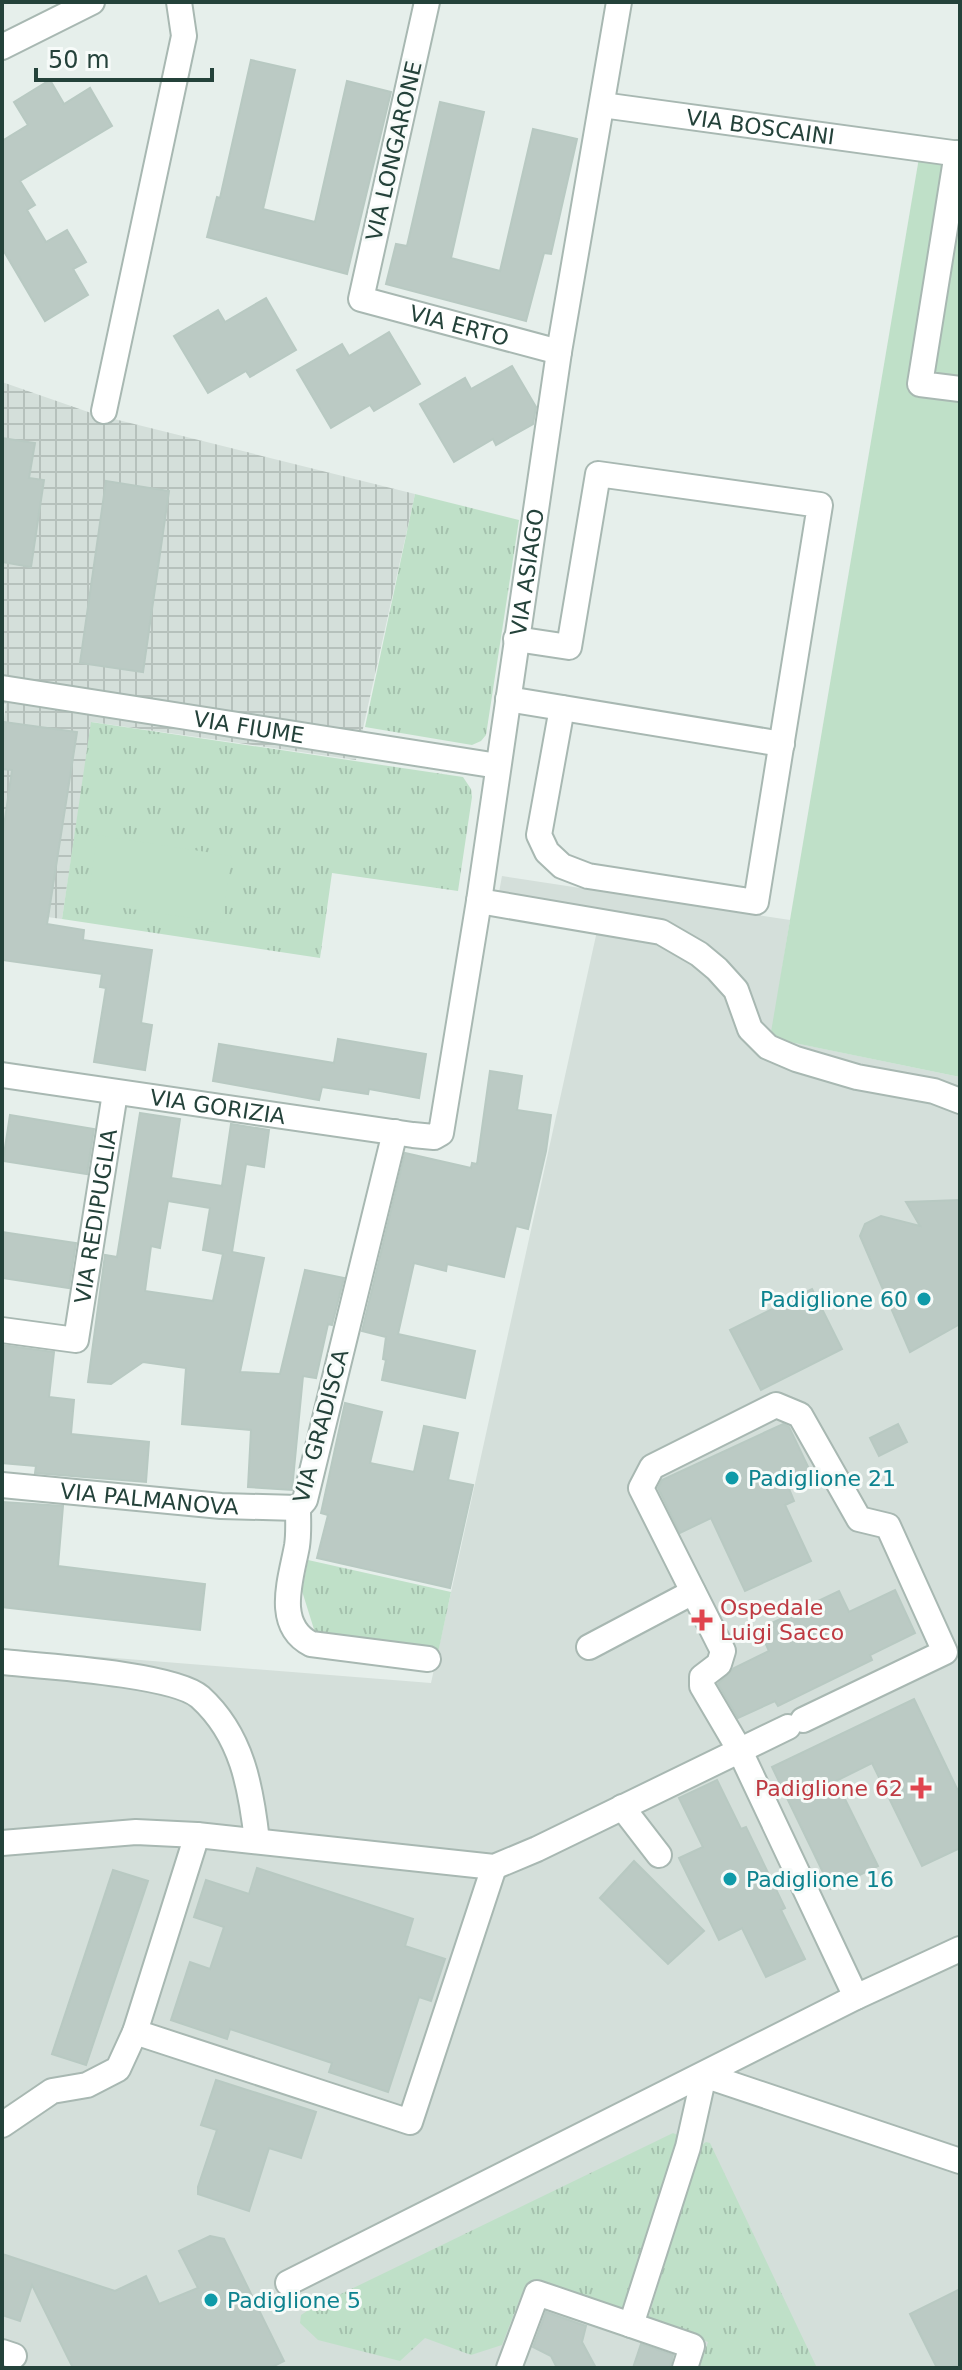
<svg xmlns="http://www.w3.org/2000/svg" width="962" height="2370" font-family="'DejaVu Sans',sans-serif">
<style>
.built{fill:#d4dfda}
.industrial{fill:url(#industrial-grid)}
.park{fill:url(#park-tufts)}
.garden{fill:#bfe0c8}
.building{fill:#bbcac4;stroke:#b8c9c2;stroke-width:2;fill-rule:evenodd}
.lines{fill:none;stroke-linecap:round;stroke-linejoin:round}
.minor-casing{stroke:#a8b8b2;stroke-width:28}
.minor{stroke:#fff;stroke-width:24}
.culture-dot{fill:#0f9aa8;stroke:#f7fbf9;stroke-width:3}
.health-dot{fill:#e0444e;stroke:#f7fbf9;stroke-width:3}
.labels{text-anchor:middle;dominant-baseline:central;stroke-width:6;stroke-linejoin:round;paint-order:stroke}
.street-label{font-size:22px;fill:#24423a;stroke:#f7fbf9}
.culture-label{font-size:22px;fill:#0d838f;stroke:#f7fbf9;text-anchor:start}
.health-label{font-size:22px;fill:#be3a42;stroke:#f7fbf9;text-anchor:start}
</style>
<defs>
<pattern id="industrial-grid" width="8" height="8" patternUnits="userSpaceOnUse" patternTransform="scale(2)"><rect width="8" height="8" fill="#d4dfda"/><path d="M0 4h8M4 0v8" fill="none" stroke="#b6c1bc"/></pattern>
<pattern id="park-tufts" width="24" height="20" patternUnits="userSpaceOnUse" patternTransform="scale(2)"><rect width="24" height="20" fill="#bfe0c8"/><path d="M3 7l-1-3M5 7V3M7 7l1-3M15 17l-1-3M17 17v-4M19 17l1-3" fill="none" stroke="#a4c1ad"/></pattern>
</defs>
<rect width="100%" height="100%" fill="#e6efeb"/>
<path class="built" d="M502 876 790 920 771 1038 960 1077V2368H2V1649L431 1683 597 931 495 914Z"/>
<path class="industrial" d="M2 382 94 414 415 494 356 760 92 722 62 919 2 911V734L6 704 2 703Z"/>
<g class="park">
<path d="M415 494 519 520 486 735 481 741 472 745 365 727Z"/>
<path d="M91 722 463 777 471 789 472 797 458 891 332 873 320 958 62 919Z"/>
<path d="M308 1560 451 1592 438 1653 317 1639 302 1591Z"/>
<path d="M673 2133 680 2136 623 2310 537 2284 521 2296 502 2345 471 2355 425 2338 400 2361 318 2340 300 2323 301 2315 310 2309Z"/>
<path d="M706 2142 710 2143 817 2368H699L708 2342 648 2319 697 2158 702 2145Z"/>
</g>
<g class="garden">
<path d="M922 140 960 146V1077L770 1038Z"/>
<path d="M97 835 232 856 222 923 87 902Z"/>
</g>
<g class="building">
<path d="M251 60 295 70 263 209 315 222 347 81 391 92 347 274 207 237 217 197 220 198Z"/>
<path d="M50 80 64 104 90 88 112 126 20 181 35 205 27 210 46 242 67 230 86 262 73 269 88 295 45 321 2 248V141L28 125 14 102Z"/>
<path d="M440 102 484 112 451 258 500 271 533 129 577 139 551 254 544 253 526 321 386 284 396 244 407 246Z"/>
<path d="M266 298 296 350 250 377 246 371 208 393 174 336 218 310 225 322Z"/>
<path d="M389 332 420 384 374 411 370 405 331 428 297 370 342 344 349 356Z"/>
<path d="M512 366 536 407 533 424 496 445 493 439 454 462 420 404 465 378 471 389Z"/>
<path d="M2 438 35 443 29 478 44 480 31 567 2 562Z"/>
<path d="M106 481 169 491 143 672 80 663Z"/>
<path d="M4 722 77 732 47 924 84 930 83 940 152 950 141 1023 152 1025 145 1070 94 1062 106 988 100 987 102 974 2 960V840L12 770 2 769Z"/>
<path d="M338 1039 426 1054 419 1098 369 1089 368 1094 322 1087 319 1100 213 1081 219 1044 334 1063Z"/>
<path d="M490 1071 522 1076 517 1110 551 1115 546 1151 528 1229 516 1226 504 1277 447 1264 446 1271 414 1263 398 1334 475 1351 465 1398 382 1380 386 1360 383 1359 386 1337 362 1331 405 1153 471 1168 472 1163 477 1164Z"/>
<path d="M140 1113 180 1119 171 1178 222 1186 231 1124 269 1130 264 1167 246 1164 232 1252 264 1258 240 1372 280 1374 305 1270 344 1278 332 1325 328 1324 316 1378 303 1376 292 1490 248 1487 251 1430 182 1424 186 1368 143 1362 111 1384 88 1382 105 1255 117 1257ZM168 1201 210 1208 203 1250 223 1254 213 1301 145 1291 151 1246 160 1248Z"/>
<path d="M10 1115 94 1129 87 1174 3 1161Z"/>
<path d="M960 1200V1324L910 1352 860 1236 865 1224 881 1216 920 1226 906 1202Z"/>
<path d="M2 1232 76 1243 69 1288 2 1278Z"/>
<path d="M812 1289 842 1349 761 1390 730 1330Z"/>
<path d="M2 1345 54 1352 49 1397 74 1400 71 1434 149 1442 146 1482 35 1473 36 1466 2 1463Z"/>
<path d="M345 1403 382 1412 370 1463 414 1472 424 1426 458 1433 448 1480 473 1485 450 1588 317 1558 328 1515 321 1513Z"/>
<path d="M783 1424 789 1427 811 1473 787 1484 794 1501 785 1505 811 1561 745 1591 711 1518 680 1533 658 1488 662 1480Z"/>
<path d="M898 1424 907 1442 879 1456 870 1438Z"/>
<path d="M2 1502 63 1506 58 1566 205 1584 200 1630 2 1607Z"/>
<path d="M895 1590 915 1633 870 1655 872 1660 778 1706 775 1701 738 1718 718 1684 734 1668 769 1651 759 1629 839 1591 849 1612Z"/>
<path d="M914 1699 960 1795V1848L922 1866 872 1763 836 1781 878 1866 831 1889 772 1767Z"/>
<path d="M717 1780 741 1829 746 1827 785 1908 781 1910 805 1959 766 1977 742 1928 719 1940 679 1858 703 1847 679 1798Z"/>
<path d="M634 1861 704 1931 668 1964 600 1898Z"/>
<path d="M257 1868 413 1919 405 1946 445 1959 431 2001 419 1997 388 2092 329 2072 332 2063 230 2029 227 2039 171 2020 190 1962 210 1969 224 1927 194 1917 206 1880 249 1894Z"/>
<path d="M113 1870 148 1881 86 2065 52 2054Z"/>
<path d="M216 2080 316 2112 301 2158 269 2148 249 2211 198 2194V2187L217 2130 201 2125Z"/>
<path d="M210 2236 224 2239 284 2361 270 2368H73L32 2285 20 2321 2 2315V2254L115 2291 146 2276 159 2304 198 2288 179 2251Z"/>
<path d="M960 2289V2364L951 2368H937L910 2314Z"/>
<path d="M546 2312 586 2326 582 2342 596 2368H557L551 2356 533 2347Z"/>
<path d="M641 2344 673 2355 670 2368H633Z"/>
</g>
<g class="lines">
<g class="minor-casing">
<g id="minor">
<path id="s1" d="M427 2 361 299 559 352"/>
<path d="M2 47 92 2"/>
<path id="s2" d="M602 105 960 154"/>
<path d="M957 153 920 384 960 389"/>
<path d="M104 411 184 36 179 2"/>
<path d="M516 639 569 647 598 474 820 505 756 902 588 876 562 866 547 852 539 835 562 708"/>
<path id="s3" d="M2 688 498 766"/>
<path d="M508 699 782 744"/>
<path d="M479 901 661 932 699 954 717 969 736 990 750 1029 768 1047 796 1059 857 1077 934 1091 960 1101"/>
<path id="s4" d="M2 1075 413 1135 434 1137 441 1133 479 901 559 352 619 2"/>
<path d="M395 1132 305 1500 298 1508C298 1521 299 1533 297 1546 291 1579 274 1625 311 1644L428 1659"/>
<path id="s5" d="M2 1330 76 1340 115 1093"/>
<path id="s6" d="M2 1485 221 1506 298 1508"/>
<path d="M589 1647 693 1592"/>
<path d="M2 1662C42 1666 174 1674 200 1697 242 1735 251 1787 257 1841"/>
<path d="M803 1720 945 1652 888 1526 859 1519 800 1415 776 1405 652 1467 641 1488 723 1651 719 1664 702 1677V1686L739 1749 856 1997"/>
<path d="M622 1807 659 1855"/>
<path d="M2 1843 136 1832 197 1835 494 1867 537 1849 788 1727"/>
<path d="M135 2032 410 2122 494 1867"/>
<path d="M2 2125 52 2091 87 2085 118 2069 135 2032 197 1835"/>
<path d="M288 2283 856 1997 960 1949"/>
<path d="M2 2352 14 2356"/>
<path d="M509 2368 537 2293 631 2325"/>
<path d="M685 2368 692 2346 631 2325 688 2147 704 2075 960 2161"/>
</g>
</g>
<use href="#minor" class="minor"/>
</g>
<g class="culture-dot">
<circle cx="924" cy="1299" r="8"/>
<circle cx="732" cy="1478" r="8"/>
<circle cx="730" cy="1879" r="8"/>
<circle cx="211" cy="2300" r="8"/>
</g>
<g class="health-dot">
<path d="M698 1608h8v8h8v8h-8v8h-8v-8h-8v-8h8z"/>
<path d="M917 1776h8v8h8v8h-8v8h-8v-8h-8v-8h8z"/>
</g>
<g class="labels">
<g class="street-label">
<text stroke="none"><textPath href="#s2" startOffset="160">VIA BOSCAINI</textPath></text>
<text transform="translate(394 151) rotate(-77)">VIA LONGARONE</text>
<text stroke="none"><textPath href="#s1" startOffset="406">VIA ERTO</textPath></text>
<text stroke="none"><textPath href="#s4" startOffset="1012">VIA ASIAGO</textPath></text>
<text stroke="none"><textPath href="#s3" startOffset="250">VIA FIUME</textPath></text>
<text stroke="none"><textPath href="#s4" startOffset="218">VIA GORIZIA</textPath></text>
<text stroke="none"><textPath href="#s5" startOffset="200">VIA REDIPUGLIA</textPath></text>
<text transform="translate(321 1426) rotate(-75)">VIA GRADISCA</text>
<text stroke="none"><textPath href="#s6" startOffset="148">VIA PALMANOVA</textPath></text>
</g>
<g class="culture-label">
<text x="908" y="1299" text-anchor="end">Padiglione 60</text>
<text x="748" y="1478">Padiglione 21</text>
<text x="746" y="1879">Padiglione 16</text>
<text x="227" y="2300">Padiglione 5</text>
</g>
<g class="health-label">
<text x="720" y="1607">Ospedale<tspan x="720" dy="25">Luigi Sacco</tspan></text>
<text x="903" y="1788" text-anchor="end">Padiglione 62</text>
</g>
</g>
<rect width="962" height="2370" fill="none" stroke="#24423a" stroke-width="8"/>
<path d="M36 68v12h176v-12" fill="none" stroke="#24423a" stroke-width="4"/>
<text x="48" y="68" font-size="24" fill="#24423a" stroke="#f7fbf9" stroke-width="6" paint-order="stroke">50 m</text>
</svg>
